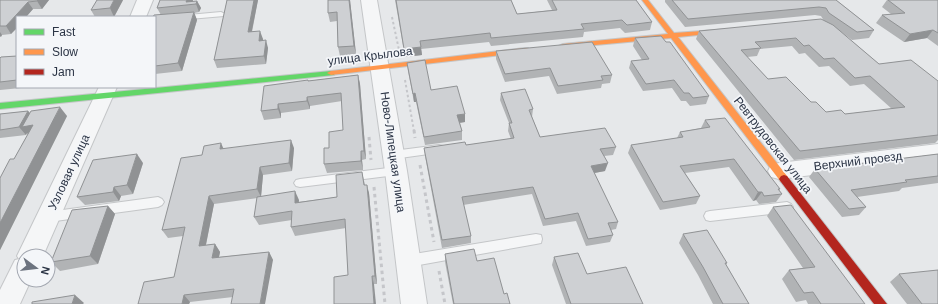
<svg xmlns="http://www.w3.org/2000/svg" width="938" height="304" font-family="Arial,sans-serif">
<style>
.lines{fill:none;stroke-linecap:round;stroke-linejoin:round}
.lane-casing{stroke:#c4c6c8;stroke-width:2}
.street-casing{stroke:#c4c6c8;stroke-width:2}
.fast-casing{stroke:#c4c6c8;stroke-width:2}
.slow-casing{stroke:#c4c6c8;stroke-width:2}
.jam-casing{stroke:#c4c6c8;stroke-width:2}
.path-far1{stroke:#c5c6ca;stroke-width:2;stroke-dasharray:2.5 2.5;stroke-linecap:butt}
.path{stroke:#c5c6ca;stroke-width:3;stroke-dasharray:3.5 3.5;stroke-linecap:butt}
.lane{fill:#f5f6f7;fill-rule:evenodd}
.street{fill:#f5f6f7;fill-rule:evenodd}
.fast{fill:#63d668;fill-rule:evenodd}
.slow{fill:#ff974d;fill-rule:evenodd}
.jam{fill:#b3261e;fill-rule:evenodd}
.wall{fill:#b1b3b5;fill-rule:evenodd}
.shaded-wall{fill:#909294}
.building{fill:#ced0d3;stroke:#909294;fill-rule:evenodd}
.labels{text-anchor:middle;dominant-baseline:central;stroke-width:3.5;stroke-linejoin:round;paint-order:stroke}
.street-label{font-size:12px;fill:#2b3445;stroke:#f4f6f9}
</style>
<rect width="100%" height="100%" fill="#e6e8ea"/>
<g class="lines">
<g class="lane-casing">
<g id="lane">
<path d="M221 12 225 14 224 16 155 22V18Z"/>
<path d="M439 145 443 146 444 149 443 152 393 159 389 158 387 155 389 152 393 151Z"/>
<path d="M396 167 400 168 402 171 400 174 396 175 300 187 296 186 294 183 296 180 300 179Z"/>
<path d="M158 197 162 199 164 202 162 205 158 207 48 222 44 221 42 217 44 213 48 212Z"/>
<path d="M787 202 791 204 793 207 791 210 787 212 710 221 706 220 704 216 706 212 710 211Z"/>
<path d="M536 234 541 235 542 239 541 243 536 244 408 267 403 265 401 261 403 257 408 255Z"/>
</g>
</g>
<g class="street-casing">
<g id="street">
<path d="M137 0H153L146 17H130Z"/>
<path d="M361 0H377L407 171 427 304H401L385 171Z"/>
<path d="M99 87H117L43 256H24V280H31L20 304H0V290L15 260 19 259 17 256Z"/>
<path d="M938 144V160L779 179 771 177 768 171 771 165 779 163Z"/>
</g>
</g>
<g class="fast-casing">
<path id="fast" d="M331 71 335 73 334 75 0 109V103Z"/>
</g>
<g class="slow-casing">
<g id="slow">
<path d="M642 0H648L674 33 730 29V31L728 32 678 37 787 176 789 179 787 182H781L671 38 563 48 559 46 563 44 668 34Z"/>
<path d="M525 48H528V52L331 75 327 73 331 71Z"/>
</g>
</g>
<g class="jam-casing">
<path id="jam" d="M784 175 787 176 887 304H874L781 182 779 179 781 176Z"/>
</g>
<g class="path-far1">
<path d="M392 17 399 50"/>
<path d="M405 80 414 131"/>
</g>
<g class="path">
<path d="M414 130 415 138"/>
<path d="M369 137 371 160"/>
<path d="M420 165 434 242"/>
<path d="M374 187 385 304"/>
<path d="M439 271 445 304"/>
</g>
<use href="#lane" class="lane"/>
<use href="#street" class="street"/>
<use href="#fast" class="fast"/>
<use href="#slow" class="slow"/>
<use href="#jam" class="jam"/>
</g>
<g class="wall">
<path d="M0 0H49L42 9H33L26 17H17L11 34 2 35 0 37Z"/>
<path d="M123 0 114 17H95L91 10Z"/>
<path d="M160 0H193V1H197L201 8 199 12 194 13 197 20 182 71 155 74V17L161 15 157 8Z"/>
<path d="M227 0H258L252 32 263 39V40L268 48 266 64 217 68 214 60Z"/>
<path d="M350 0 356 54 340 56 338 47 337 21 330 22 328 13Z"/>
<path d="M395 0H511L517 14 552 10 547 0H636L652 22 650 30 625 33 620 28 584 32 583 37 491 46 489 42 421 49 422 55 405 57Z"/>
<path d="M665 0H836L874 30 869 38 852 40 840 31 879 64 938 81V140L935 143 794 160 696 39 699 31 824 21 821 16 815 15 685 27 665 2ZM792 46 799 54 805 53 819 67 829 66 850 86 864 84 892 109 845 114 826 112 811 102 768 79 747 57 757 56 760 49Z"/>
<path d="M887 0H938V46L927 38 904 42 876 23 882 15 891 14 882 7Z"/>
<path d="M635 38 709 96 706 104 690 106 686 101H681L672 88 643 91 629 68 631 61 642 60 633 46Z"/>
<path d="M496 51 612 75 610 83 602 84 601 88 557 94 549 76 505 82 496 59Z"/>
<path d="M17 56V87H31L0 90V58Z"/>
<path d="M407 63 431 90 465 114V122L460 123 462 131V140L425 145 416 102H414L408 71Z"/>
<path d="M358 75 360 84 366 159 362 160 363 170 327 173 324 164 329 148 343 130 342 101 310 106V109L281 113V118L264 120 261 111 308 80V81Z"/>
<path d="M501 93 533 109 532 117 540 137 616 147 613 155 604 156 605 171 594 173 618 222 616 229 611 230 613 235 610 242 586 246 576 221 543 226 532 194 463 205 471 236V243L442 248 425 156 424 148 466 145 511 139 508 131 509 123 500 100Z"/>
<path d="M28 111 30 113 67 116 0 250V178L14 159 28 134 27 133 26 135 0 138V114Z"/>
<path d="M705 120 780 189 779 190 782 194 776 202 759 204 756 200 753 201 729 167 685 173 700 196 696 204 660 210 628 153 631 145 677 138 680 132 701 128Z"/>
<path d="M294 148 292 171 263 175 261 196 299 200 298 202 337 197 362 172 365 185 369 193 377 284H374L348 275 346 228 295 236 291 227 292 220 259 225 254 217 257 198 214 204 206 245 215 244 220 252 219 257 269 252 273 260 233 297 190 302 189 304H138L174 277 183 236 168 238 162 230 202 155 224 149Z"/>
<path d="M938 154V183L902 188 899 191 857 197 866 207 859 215 842 217 809 177 815 169Z"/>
<path d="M143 163 133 194 121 196 119 201 85 205 77 197Z"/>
<path d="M108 206 115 214 98 264 60 271 51 262Z"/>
<path d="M773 207 865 304H808L806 300 796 302 782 279 789 270 803 268 767 216Z"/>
<path d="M683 234 727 263 726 265 749 304H713L698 275 679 243Z"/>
<path d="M445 254 477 261 510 304H453L445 262Z"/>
<path d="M554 257 587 274 643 304H566L552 265Z"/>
<path d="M899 274 938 304H907L890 282Z"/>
</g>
<g class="shaded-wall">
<path d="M38 0H49L42 9 37 1Z"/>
<path d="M114 0H123L114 17 110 8Z"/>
<path d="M187 0H193L191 5 186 2Z"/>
<path d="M254 0H258L250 40 248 32Z"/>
<path d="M349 0H350L356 54 354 46Z"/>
<path d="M197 1 201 8 199 12 196 4Z"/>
<path d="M28 2 33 9 26 17H17V28L11 34 6 26Z"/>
<path d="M194 12 197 20 182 71 178 63Z"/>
<path d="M933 30 927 38 904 42 910 34Z"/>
<path d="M260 31 263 39 261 49 259 41Z"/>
<path d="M0 32 2 35 1 37 0 36Z"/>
<path d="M266 40 268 48 266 64 264 56Z"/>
<path d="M421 47 422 55 405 57 404 49Z"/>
<path d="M358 75 360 84 366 159 364 151Z"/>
<path d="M415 93 416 102H414L413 94Z"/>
<path d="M307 97 310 106V109L307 101Z"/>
<path d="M278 104 281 113V118L278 109Z"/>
<path d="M60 107 67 116 0 250V223Z"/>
<path d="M28 111 35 119 29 135 27 133 26 135 19 127Z"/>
<path d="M465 114V122L457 123V115Z"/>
<path d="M291 140 294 148 292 171 289 163Z"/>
<path d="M221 143 225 152 220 149Z"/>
<path d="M361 151 362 160 363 170 361 161Z"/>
<path d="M137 154 143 163 133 194 127 185Z"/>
<path d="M608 163 605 171 589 174 591 166Z"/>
<path d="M260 167 263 175 261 197 257 189Z"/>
<path d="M367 185 369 193 377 284 375 276Z"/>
<path d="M114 187 121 196 119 201 113 192Z"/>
<path d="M295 191 299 200 298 211 295 203Z"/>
<path d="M758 192H762L756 200 753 201Z"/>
<path d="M209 196 214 204 204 254 199 246Z"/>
<path d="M108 206 115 214 98 264 90 256Z"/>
<path d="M215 244 220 252 217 266 212 258Z"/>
<path d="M269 252 273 260 265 304H260Z"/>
<path d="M372 276 374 284 376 304H374Z"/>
<path d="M75 295 84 303 83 304H72Z"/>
<path d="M184 295 190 302 189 304H182Z"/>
</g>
<g class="building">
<path d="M0 0H38L37 1 28 2 6 26H0Z"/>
<path d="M97 0H114L110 8 91 10Z"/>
<path d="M160 0H187L186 2 197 1 196 4 157 8Z"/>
<path d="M227 0H254L248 32 260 31 259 41 266 40 264 56 214 60Z"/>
<path d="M328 0H349L354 46 338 47 337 12 328 13Z"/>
<path d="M396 0H511L517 14 557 10 552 0H636L652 22 627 25 622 20 581 24 584 29 491 38 490 33 420 41 421 47 404 49Z"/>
<path d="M672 0H836L874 30 857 32 829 13 826 8 819 7 688 19Z"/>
<path d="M888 0H938V33L933 30 910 34 882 15 905 13Z"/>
<path d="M194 12 178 63 155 66V17H153L154 15Z"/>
<path d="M821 19 833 25 879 64 911 60 938 81V135L800 151 699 31ZM796 38 804 46 809 45 824 59 834 58 855 78 870 76 905 107 845 114 841 110 826 112 816 102H811L786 77 768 79 741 50 761 48 755 42Z"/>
<path d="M661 36 666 42H670L709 96 693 98 689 93H684L674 80 646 84 631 61 649 59 635 38Z"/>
<path d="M592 42 612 75 601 76 603 80 558 86 550 68 505 74 496 51Z"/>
<path d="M17 56V64L16 65H17V80L0 82V58L1 57Z"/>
<path d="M425 60 431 90 457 86 465 114 457 115 462 131 424 137 415 93 413 94 407 63Z"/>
<path d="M358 75 364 151H361V161L324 164V148H329V132L343 130 341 93 307 97V101L278 104V109L261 111 264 86 308 80V81Z"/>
<path d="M525 89 533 109 529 110 540 137 605 128 616 147 600 149 608 163 591 166 618 222 608 223 613 235 588 239 578 213 545 219 533 187 462 197 471 236 442 240 424 148 465 142 466 145 514 138 509 123H512L501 93Z"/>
<path d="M60 107 0 223V178L10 159H14L33 125 22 127 31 111Z"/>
<path d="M28 111 19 127 0 130V114Z"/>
<path d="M725 118 780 189H778L782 194 764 196 762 192H758L734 159 680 166 700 196 663 202 631 145 683 137 680 132 710 127 705 120Z"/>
<path d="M291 140 289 163 260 167 257 189 209 196 199 246 215 244 212 258 269 252 260 304H231L234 289 184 295 182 304H138L144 282 174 277 185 227 162 230 181 158 202 155 204 146 221 143 220 149Z"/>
<path d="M137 154 127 185 114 187 113 192 77 197 93 160Z"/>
<path d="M938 154V176L905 180 907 182 851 190 866 207 849 209 815 169Z"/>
<path d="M362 172 364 185H367L375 276H372L374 304H334V277L348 275 345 219 291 227 292 211 254 217 257 197 295 191V203L337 197 336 175Z"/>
<path d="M791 205 865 304H821L813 292 804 293 789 270 815 267 773 207Z"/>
<path d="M108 206 90 256 51 262 72 210Z"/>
<path d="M707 230 727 263H725L749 304H723L703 267 683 234Z"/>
<path d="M474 249 477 261 494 258 504 294 507 293 510 304H454L445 254Z"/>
<path d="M578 253 587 274 626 267 643 304H571L554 257Z"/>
<path d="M938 270V304H922L899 274Z"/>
<path d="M75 295 72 304H32V302Z"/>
</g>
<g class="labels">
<g class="street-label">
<text transform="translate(370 56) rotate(-7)">улица Крылова</text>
<text transform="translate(773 145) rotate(52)">Ревтрудовская улица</text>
<text transform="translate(393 152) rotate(82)">Ново-Липецкая улица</text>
<text transform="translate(858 161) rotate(-7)">Верхний проезд</text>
<text transform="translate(69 172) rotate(-65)">Узловая улица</text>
</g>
</g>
<rect x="16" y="16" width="140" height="72" fill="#f4f6f9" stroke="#a4a8b1"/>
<rect x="24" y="29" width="20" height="6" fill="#63d668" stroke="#a4a8b1"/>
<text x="52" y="36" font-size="12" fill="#2b3445">Fast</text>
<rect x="24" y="49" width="20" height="6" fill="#ff974d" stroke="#a4a8b1"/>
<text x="52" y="56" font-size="12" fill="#2b3445">Slow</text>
<rect x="24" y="69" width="20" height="6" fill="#b3261e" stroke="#a4a8b1"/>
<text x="52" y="76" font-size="12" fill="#2b3445">Jam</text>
<g transform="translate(36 268) rotate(105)"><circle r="19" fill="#f4f6f9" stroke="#a4a8b1"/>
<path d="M0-3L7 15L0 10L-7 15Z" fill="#6c737f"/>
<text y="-6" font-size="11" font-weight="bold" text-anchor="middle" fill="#2b3445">N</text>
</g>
</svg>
